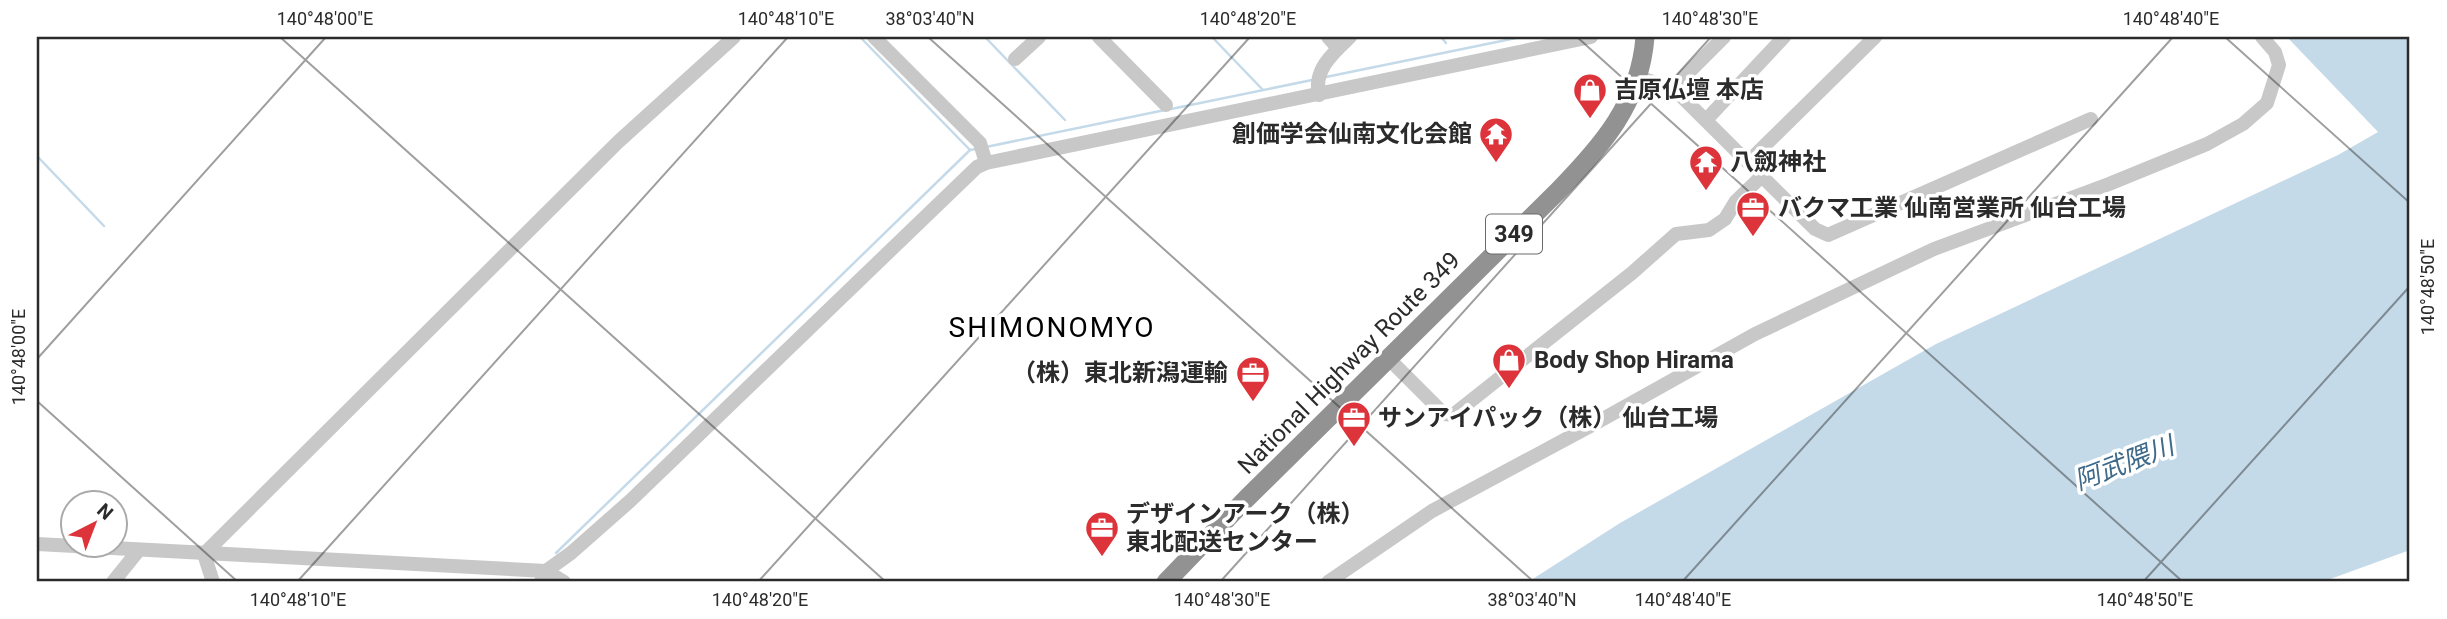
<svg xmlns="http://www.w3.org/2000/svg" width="2447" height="619" font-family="Roboto,'Noto Sans JP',sans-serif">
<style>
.water{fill:#c5dae9}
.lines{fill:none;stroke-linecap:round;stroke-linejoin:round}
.stream{stroke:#c5dae9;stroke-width:2.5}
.minor{stroke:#c8c8c8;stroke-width:14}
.highway{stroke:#929292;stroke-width:19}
.ticks{fill:none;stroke:#2b2b2b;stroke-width:2;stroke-opacity:0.45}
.labels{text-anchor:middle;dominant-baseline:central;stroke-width:7;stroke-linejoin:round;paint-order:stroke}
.shield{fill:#fff;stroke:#6b6b6b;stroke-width:2}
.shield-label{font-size:23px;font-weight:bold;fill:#2b2b2b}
.poi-label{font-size:24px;font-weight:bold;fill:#2b2b2b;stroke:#fff;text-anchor:start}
.street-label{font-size:24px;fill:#2b2b2b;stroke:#fff}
.water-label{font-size:26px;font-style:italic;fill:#3e6989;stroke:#fff}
.quarter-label{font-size:28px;letter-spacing:2px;fill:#000;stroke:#fff}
.neatline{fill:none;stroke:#2b2b2b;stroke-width:2.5}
.ticks-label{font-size:18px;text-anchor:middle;fill:#2b2b2b}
</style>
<rect width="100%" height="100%" fill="#fff"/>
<path class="water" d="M2287 37H2410V550L2322 582H1528L1620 523 1936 344 2338 155 2378 132Z"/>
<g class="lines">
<g class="stream">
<path d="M860 37 970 150"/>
<path d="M985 37 1065 120"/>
<path d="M1212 37 1263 90"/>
<path d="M1441 37 1446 43"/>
<path d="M1326 77 1521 37"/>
<path d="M1171 109 1312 80"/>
<path d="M986 147 1165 110"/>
<path d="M37 156 104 226"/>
<path d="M556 553 970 150 976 149"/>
</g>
<g class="minor">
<path d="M874 37 980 143 986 163"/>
<path d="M1099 37 1166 105"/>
<path d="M1328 37 1338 48"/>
<path d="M1015 59 1039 37"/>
<path d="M1637 77 1673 88 1815 229 1828 235 2091 119"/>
<path d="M1673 88 1724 37"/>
<path d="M1319 95C1313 70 1333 53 1350 37"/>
<path d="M1706 120 1784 37"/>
<path d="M1748 162 1875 37"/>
<path d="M1389 359 1444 414 1453 415 1632 273 1676 234 1709 230 1725 219 1736 201 1762 176"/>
<path d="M37 544 546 571 564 582"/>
<path d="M204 554 618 142 734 37"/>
<path d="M204 554 213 582"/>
<path d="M113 582 138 551"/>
<path d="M541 582 546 571 571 553 630 501 977 167 986 163 1591 37"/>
<path d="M1328 582 1432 511 1594 424 1755 334 1934 249 2109 184 2207 144 2243 124 2267 103 2279 65 2275 52 2262 37"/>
</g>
<path class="highway" d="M1166 582 1246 499 1558 191C1602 146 1640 103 1645 37"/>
</g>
<path class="ticks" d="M280 37 886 582M928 37 1534 582M1577 37 2183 582M2225 37 2410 203M37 359 326 37M37 401 238 582M297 582 788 37M758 582 1250 37M1220 582 1711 37M1682 582 2173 37M2143 582 2410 286"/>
<defs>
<g id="shop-pin" transform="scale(1.75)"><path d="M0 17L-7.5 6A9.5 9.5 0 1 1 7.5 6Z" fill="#dd333a" stroke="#fff"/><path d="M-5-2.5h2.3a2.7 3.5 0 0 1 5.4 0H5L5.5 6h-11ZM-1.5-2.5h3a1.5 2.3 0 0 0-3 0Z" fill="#fff"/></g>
<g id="temple-pin" transform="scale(1.75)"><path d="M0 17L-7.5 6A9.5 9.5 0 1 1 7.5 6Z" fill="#dd333a" stroke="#fff"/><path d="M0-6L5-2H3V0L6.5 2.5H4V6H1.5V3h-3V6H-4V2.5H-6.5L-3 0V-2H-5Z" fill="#fff"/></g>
<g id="office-pin" transform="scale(1.75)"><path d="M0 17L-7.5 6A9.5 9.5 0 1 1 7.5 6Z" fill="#dd333a" stroke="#fff"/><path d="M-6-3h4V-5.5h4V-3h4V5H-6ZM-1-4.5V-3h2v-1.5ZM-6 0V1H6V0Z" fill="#fff"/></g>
</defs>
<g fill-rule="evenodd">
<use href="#shop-pin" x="1590" y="90"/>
<use href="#temple-pin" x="1496" y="134"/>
<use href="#temple-pin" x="1706" y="162"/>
<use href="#office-pin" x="1753" y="208"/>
<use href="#shop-pin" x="1509" y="360"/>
<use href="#office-pin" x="1253" y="373"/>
<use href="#office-pin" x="1354" y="418"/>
<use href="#office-pin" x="1102" y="528"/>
</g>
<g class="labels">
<rect class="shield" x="1486" y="214.5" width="56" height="39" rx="5"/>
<g class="shield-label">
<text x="1514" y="234">349</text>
</g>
<g class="poi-label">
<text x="1614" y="90">吉原仏壇 本店</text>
<text x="1472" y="134" text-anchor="end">創価学会仙南文化会館</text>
<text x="1730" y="162">八劔神社</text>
<text x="1778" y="208">バクマ工業 仙南営業所 仙台工場</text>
<text x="1534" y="360">Body Shop Hirama</text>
<text x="1228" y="373" text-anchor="end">（株）東北新潟運輸</text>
<text x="1378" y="418">サンアイパック（株） 仙台工場</text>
<text x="1126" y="514">デザインアーク（株）<tspan x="1126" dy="28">東北配送センター</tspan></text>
</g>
<g class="street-label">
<text transform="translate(1349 363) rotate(-45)">National Highway Route 349</text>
</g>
<g class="water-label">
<text transform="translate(2124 463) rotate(-21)">阿武隈川</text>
</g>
<g class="quarter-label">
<text x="1052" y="327">SHIMONOMYO</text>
</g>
</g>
<rect width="2447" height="619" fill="none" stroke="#ffffff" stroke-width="77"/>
<g transform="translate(94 524) rotate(42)"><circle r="33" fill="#ffffff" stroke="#aaaaaa" stroke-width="2"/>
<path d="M0-5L12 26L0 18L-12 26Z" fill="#dd333a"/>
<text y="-10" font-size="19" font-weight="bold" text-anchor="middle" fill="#2b2b2b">N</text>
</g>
<rect x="38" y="38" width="2370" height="542" class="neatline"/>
<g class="ticks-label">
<text x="325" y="25">140°48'00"E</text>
<text x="786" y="25">140°48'10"E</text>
<text x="930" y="25">38°03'40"N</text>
<text x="1248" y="25">140°48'20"E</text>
<text x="1710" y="25">140°48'30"E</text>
<text x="2171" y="25">140°48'40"E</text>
<text transform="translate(2428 287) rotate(-90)" y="6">140°48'50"E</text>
<text transform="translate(19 357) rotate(-90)" y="6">140°48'00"E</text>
<text x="298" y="606">140°48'10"E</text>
<text x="760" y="606">140°48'20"E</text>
<text x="1222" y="606">140°48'30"E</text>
<text x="1532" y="606">38°03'40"N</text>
<text x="1683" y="606">140°48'40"E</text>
<text x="2145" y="606">140°48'50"E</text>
</g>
</svg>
